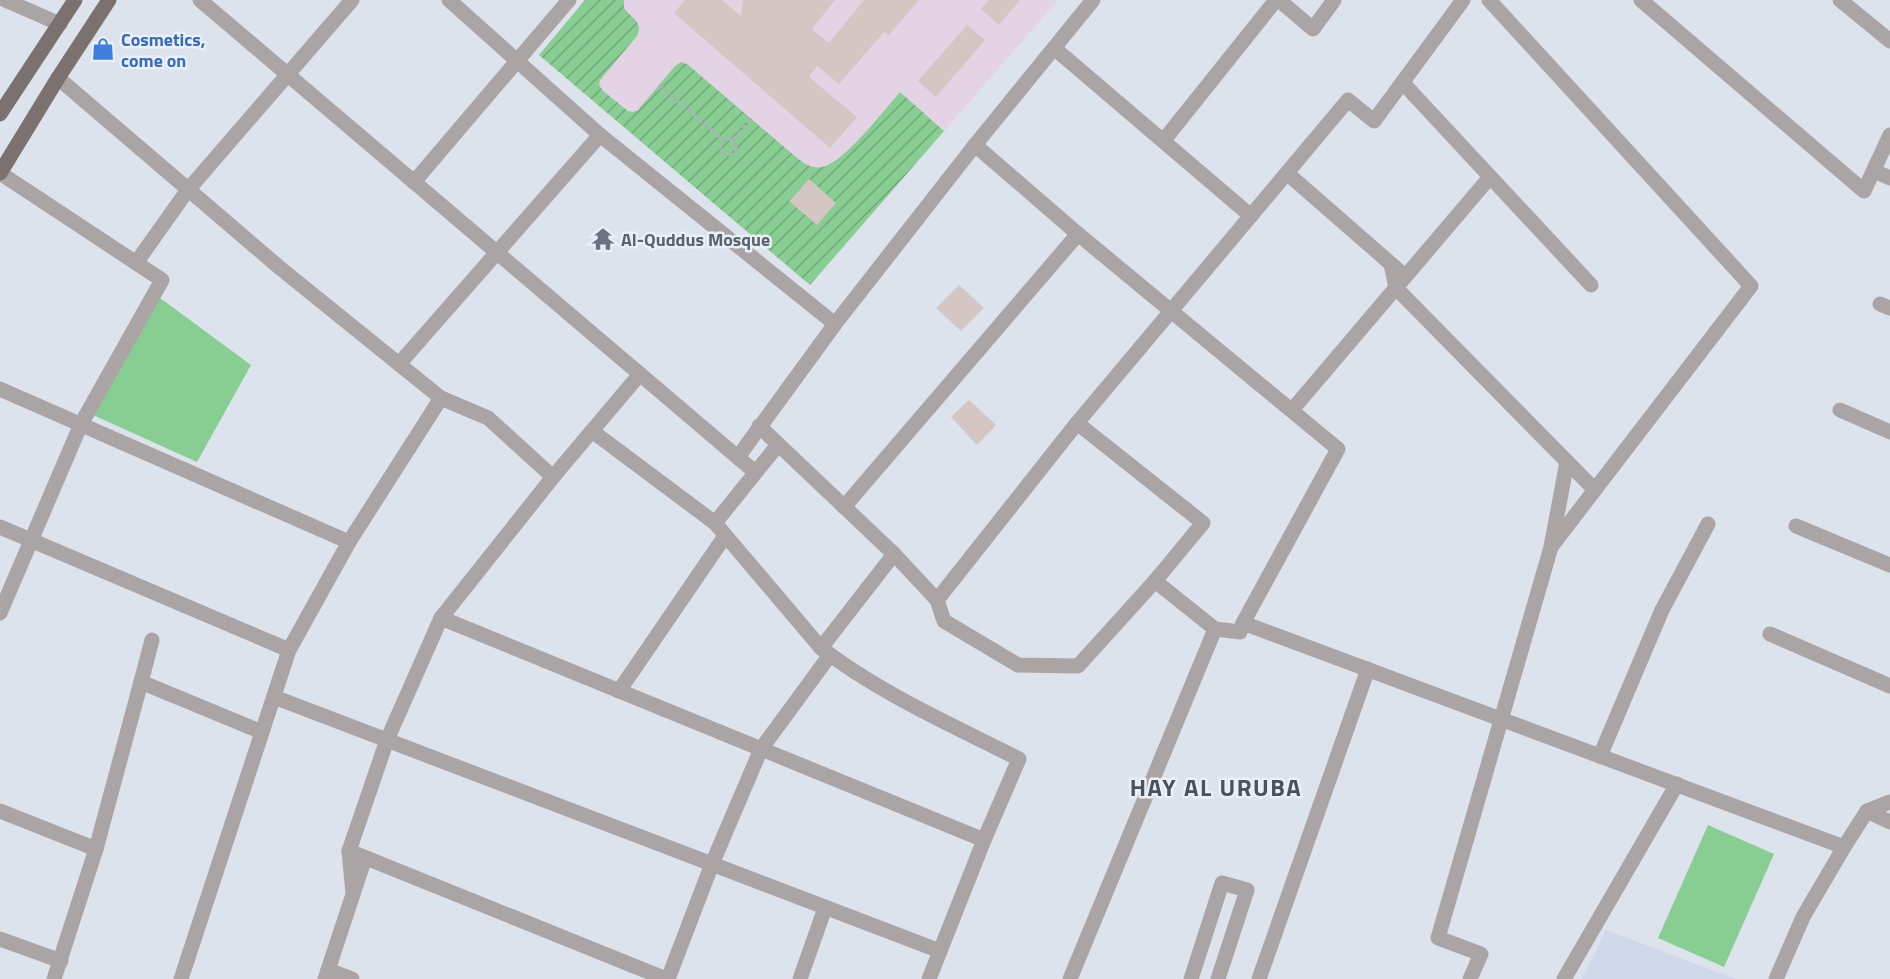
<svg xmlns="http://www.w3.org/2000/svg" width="1890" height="979" font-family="'Titillium Web',sans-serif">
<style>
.built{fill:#cfd9ea}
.medical{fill:#e3d3e5}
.green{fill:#88ce93}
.garden{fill:url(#garden-furrows)}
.building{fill:#d3c6c3}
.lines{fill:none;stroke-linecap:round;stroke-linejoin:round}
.path{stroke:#acb1b9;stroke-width:3;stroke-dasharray:4.5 3;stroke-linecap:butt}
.minor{stroke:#aaa4a4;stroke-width:15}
.major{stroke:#7b716f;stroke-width:15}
.labels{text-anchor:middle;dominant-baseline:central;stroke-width:5;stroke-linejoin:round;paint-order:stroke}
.shop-label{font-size:18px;font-weight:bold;fill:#366cbe;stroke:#eaf0fa;text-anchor:start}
.worship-label{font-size:18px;font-weight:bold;fill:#5b616d;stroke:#eaf0fa;text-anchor:start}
.district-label{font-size:24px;font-weight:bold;letter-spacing:1.5px;fill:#4d525a;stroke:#eaf0fa}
</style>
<defs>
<pattern id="garden-furrows" width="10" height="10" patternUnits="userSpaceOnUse" patternTransform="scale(1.5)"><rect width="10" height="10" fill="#88ce93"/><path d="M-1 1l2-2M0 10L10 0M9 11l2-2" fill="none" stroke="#70a87a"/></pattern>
</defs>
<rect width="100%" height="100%" fill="#dde3ed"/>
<path class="built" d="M1606 930 1736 979H1582Z"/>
<path class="medical" d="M585 0H1058L810 285 539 55Z"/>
<g class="green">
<path d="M160 298 251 365 197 462 93 415Z"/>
<path d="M1708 825 1774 854 1724 967 1658 938Z"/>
</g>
<path class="garden" d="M585 0H624V8C631 18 644 22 637 36L600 80 599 85 603 91 628 111 633 112 638 110 675 66 681 62 687 64 797 158C805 164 812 169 822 167 844 163 884 110 900 92L944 131 810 285 539 55Z"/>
<g class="building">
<path d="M685 0H722L741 16 743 0H835L812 29 829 43 864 0H919L889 35 884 32 839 84 817 66 809 77 857 117 830 148 674 13Z"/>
<path d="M989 0H1020L999 25 981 9Z"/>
<path d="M967 25 985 40 936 97 918 81Z"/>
<path d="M809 179 836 203 817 225 789 201Z"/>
<path d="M959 285 984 308 961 331 936 308Z"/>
<path d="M969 400 996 425 977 445 951 417Z"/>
</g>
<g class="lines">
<g class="path">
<path d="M659 85 723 140"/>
<circle cx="728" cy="147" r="8"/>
<path d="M733 140 751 119"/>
</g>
<g class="minor">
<path d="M5 0 60 24"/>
<path d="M200 0 755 472"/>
<path d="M449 0 600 135 835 324"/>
<path d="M1279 0 1313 29 1334 0"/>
<path d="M1489 0 1751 286 1551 547"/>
<path d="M1641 0 1864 191 1890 135"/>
<path d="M1840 0 1890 41"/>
<path d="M1054 48 1251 216"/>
<path d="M58 78 280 268 441 398 488 418 553 477"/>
<path d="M1403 83 1591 285"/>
<path d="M1164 140 1276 0"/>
<path d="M975 145 1078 234 1338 449 1243 623 1240 632 1215 629 1155 581"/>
<path d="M1874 171 1890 178"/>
<path d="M1288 174 1398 270"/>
<path d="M414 182 569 0"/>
<path d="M136 263 187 191 352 0"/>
<path d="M1391 264 1396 288 1594 489"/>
<path d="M1880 304 1890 308"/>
<path d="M399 364 600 135"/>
<path d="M0 389 349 542"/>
<path d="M1292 410 1490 177"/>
<path d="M1840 410 1890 432"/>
<path d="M759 426 894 554 937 600 944 621 1018 665 1078 666 1155 581 1203 523 1077 423"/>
<path d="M592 431 715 523 821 648C881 694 952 725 1019 759L984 840 929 979"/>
<path d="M738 457 835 324 975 145 1093 0"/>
<path d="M844 507 1078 234"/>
<path d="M715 523 777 446"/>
<path d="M1796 526 1890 565"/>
<path d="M0 527 289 650"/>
<path d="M937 600 1077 423 1348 100 1374 121 1463 0"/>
<path d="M0 613 81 424 162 280 0 173"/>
<path d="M441 618 984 840"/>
<path d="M1243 623 1844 847"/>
<path d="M1770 634 1890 686"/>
<path d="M152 640 141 682 262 732"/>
<path d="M821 648 894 554"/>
<path d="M619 691 725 536"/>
<path d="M274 697 940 951"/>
<path d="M1600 756 1662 610 1708 524"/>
<path d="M0 811 96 849"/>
<path d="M1867 811 1890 822"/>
<path d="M349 851 666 979"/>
<path d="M353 893 349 851 387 740 441 618 553 477 640 374"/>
<path d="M0 939 61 961"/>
<path d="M328 970 352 979"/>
<path d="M54 979 96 849 141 682"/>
<path d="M181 979 289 650 349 542 441 398"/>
<path d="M325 979 365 858"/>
<path d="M668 979 712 864 761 749 830 655"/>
<path d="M800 979 825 908"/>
<path d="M1070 979 1215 629"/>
<path d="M1191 979 1222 883 1247 890 1218 979"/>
<path d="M1259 979 1368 669"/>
<path d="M1470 979 1481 954 1438 938 1551 547 1567 462"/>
<path d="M1564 979 1677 784"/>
<path d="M1776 979 1803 917 1844 847 1867 811 1890 802"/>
</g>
<g class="major">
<path d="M0 114 75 0"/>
<path d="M0 173 58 78 109 0"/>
</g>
</g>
<defs>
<g id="shop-bare" transform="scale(1.8)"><path d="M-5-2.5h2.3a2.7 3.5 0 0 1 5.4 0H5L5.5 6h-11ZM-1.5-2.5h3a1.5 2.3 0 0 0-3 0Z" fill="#3f7fe0" stroke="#eaf0fa" stroke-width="2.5" paint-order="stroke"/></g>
<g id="temple-bare" transform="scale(1.8)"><path d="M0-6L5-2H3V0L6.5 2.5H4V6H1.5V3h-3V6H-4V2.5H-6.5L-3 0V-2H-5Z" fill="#6b7280" stroke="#eaf0fa" stroke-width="2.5" paint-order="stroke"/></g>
</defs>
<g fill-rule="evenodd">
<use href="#shop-bare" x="103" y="49"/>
<use href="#temple-bare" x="603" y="239"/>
</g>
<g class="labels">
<g class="shop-label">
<text x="121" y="39">Cosmetics,<tspan x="121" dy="21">come on</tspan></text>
</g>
<g class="worship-label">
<text x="621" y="239">Al-Quddus Mosque</text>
</g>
<g class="district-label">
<text x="1216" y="787">HAY AL URUBA</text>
</g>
</g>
</svg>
